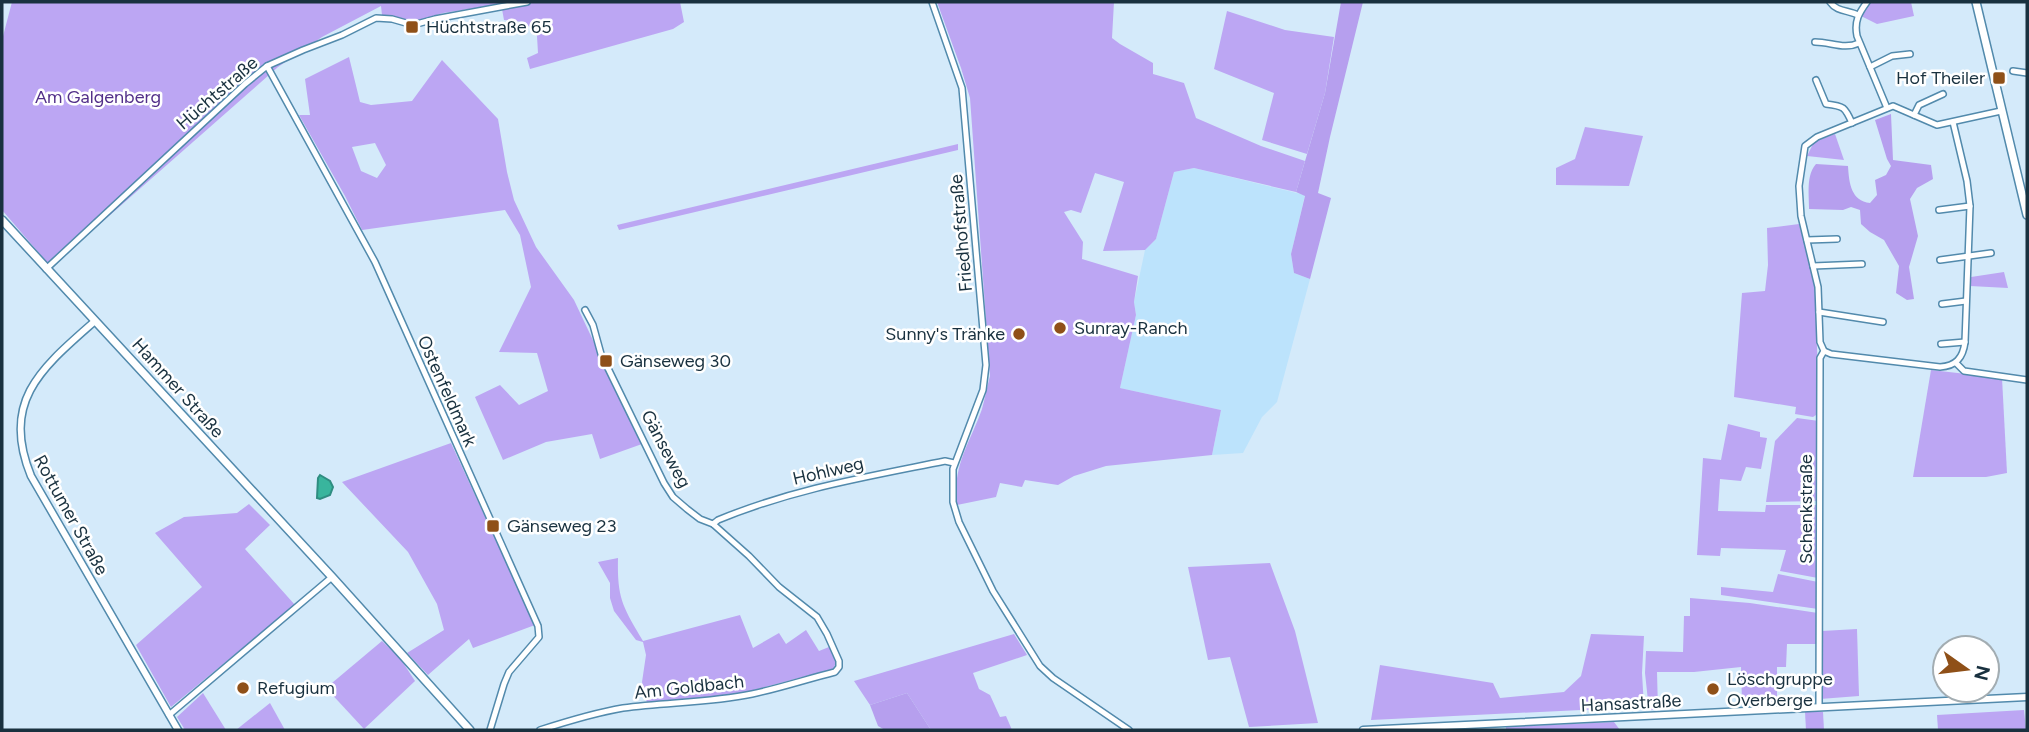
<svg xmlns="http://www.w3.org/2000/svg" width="2029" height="732" font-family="Figtree,sans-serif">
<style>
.built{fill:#bce3fc}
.green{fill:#bca6f3;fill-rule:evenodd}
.forest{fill:#b69fee}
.water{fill:#39b59d;stroke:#2f8d81;stroke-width:2}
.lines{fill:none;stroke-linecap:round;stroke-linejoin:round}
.minor-casing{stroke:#528aac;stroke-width:8}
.tertiary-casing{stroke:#528aac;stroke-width:9}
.secondary-casing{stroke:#528aac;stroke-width:10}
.minor{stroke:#fff;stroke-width:5}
.tertiary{stroke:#fff;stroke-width:6}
.secondary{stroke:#fff;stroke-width:7}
.poi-dot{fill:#8f5018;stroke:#fff;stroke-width:2.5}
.labels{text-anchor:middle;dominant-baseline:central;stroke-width:5;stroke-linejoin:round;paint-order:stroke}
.poi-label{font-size:18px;fill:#19313f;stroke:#fff;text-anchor:start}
.street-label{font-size:18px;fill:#19313f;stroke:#fff}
.park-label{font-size:18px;fill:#522f89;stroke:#fff}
</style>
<rect width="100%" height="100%" fill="#d4eafa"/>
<path class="built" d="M1194 168 1305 195 1291 254 1294 273 1310 279 1277 402 1262 417 1243 453 1212 455 1221 410 1120 388 1136 315 1134 302 1145 250 1156 239 1174 172Z"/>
<g class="green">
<path d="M12 2H513L443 13 413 22 382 15 381 6 322 37 278 67 51 267 2 210V40Z"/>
<path d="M536 2H680L684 22 673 29 530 69 527 58 538 53 537 36 525 22 504 20 502 9Z"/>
<path d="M937 2H1114L1112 38 1120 44 1153 63V74L1184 83 1196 118 1261 146 1305 161 1296 192 1194 168 1174 172 1156 239 1145 250 1103 251 1124 182 1095 173 1081 213 1071 210 1064 212 1083 242 1082 259 1138 276 1134 302 1136 315 1120 388 1221 410 1212 455 1106 466 1074 476 1058 485 1025 480 1022 487 1000 483 996 497 957 505C952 466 970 443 982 409 985 398 987 387 990 376L970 98 961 68Z"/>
<path d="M1871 2H1911L1914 16 1877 24 1861 16Z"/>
<path d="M1227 11 1285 30 1334 37 1325 93 1307 154 1262 140 1274 93 1214 69Z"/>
<path d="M349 57 360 102 371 105 412 101 442 60 498 119 507 172 514 200 536 247 574 300 642 444 600 459 592 434 546 442 503 460 475 397 500 385 519 405 548 391 537 353 499 352 531 287 520 235 505 210 362 230 345 196 299 115H310L305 79ZM375 143 386 165 377 178 361 171 352 147Z"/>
<path d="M1585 127 1643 136 1629 186 1556 185V168L1575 159Z"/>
<path d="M1835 134 1844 160 1807 156 1814 142Z"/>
<path d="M958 144V150L619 230 617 225Z"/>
<path d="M1799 224 1815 284 1819 413 1813 417 1795 414 1796 407 1734 397 1742 293 1765 291 1768 265 1767 228Z"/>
<path d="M2004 272 2008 288 1970 286 1971 277Z"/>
<path d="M1931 370 2002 378 2007 473 1986 477H1913Z"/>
<path d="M1797 418 1819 421V501L1766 502 1775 441Z"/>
<path d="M1728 424 1760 432V437L1767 438 1761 469 1746 467 1741 481 1720 479 1718 511 1765 512 1766 505H1818V578L1780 571 1786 550 1721 548 1720 556 1697 555 1703 458 1721 460Z"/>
<path d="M451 443 535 625 473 648 469 639 428 675 407 653 444 630 437 604 408 552 342 482Z"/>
<path d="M249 504 270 525 245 549 295 605 171 707 136 645 202 587 155 533 184 517 237 513Z"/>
<path d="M618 558C617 599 623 607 643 641L740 615 753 648 779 633 786 644 806 630 819 651 829 647 836 663 833 669 735 695 691 702 647 703 642 682 646 655 643 642 636 640 614 611 610 598V583L598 562Z"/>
<path d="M1270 563 1295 631 1318 723 1249 727 1230 657 1208 660 1188 567Z"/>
<path d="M1778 574 1818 582V609L1721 595V587L1773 592Z"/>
<path d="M1690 598 1750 603 1818 613 1817 644H1787L1786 667H1777V701L1742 703 1741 667 1694 672H1657L1658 710H1649L1645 673 1646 651 1683 652 1684 616H1690Z"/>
<path d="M1857 629 1859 696 1820 699 1822 631Z"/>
<path d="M1014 634 1027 655 973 673 979 689 990 695 1000 717 1006 716 1012 730H931L907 693 870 705 854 681Z"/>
<path d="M1591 634 1644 636 1642 673 1644 707 1371 720 1380 665 1493 683 1500 698 1564 692 1581 676Z"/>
<path d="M382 641 400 658 415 681 364 729 326 688Z"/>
<path d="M203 693 226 730H185L177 717Z"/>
<path d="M270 703 285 730H236Z"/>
<path d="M2024 710 2026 730H1938L1937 715Z"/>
<path d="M1805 712H1823L1824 730H1806Z"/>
<path d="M1614 722 1620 730H1506V727Z"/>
</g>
<g class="forest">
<path d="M1341 2H1363L1330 137 1318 193 1331 198 1310 279 1294 273 1291 254 1305 196 1296 192 1325 93Z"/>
<path d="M1891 114 1893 160 1931 165 1933 179 1917 188 1910 199 1918 236 1909 267 1914 299 1907 300 1896 293 1899 266 1884 240 1870 232 1861 224 1860 210 1851 207 1843 210 1809 209C1809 195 1806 175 1816 164L1848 166C1849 183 1851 201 1870 203L1877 195 1875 180 1886 175 1891 166 1887 159 1875 120Z"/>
<path d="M907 693 931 730H885L878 726 870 705Z"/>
</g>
<path class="water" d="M320 475 330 481 333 487 330 495 320 499 317 498 318 478Z"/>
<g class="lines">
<g class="minor-casing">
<g id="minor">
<path d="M932 2 962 88 986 365 983 390 953 469V502L959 522 993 591 1040 666 1053 678 1129 730"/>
<path d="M1830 2C1837 12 1848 10 1858 15"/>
<path d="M1867 2C1859 13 1854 21 1857 36L1887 108"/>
<path d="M1815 42C1831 42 1844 50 1859 43"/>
<path d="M267 66 375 262 538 626 539 637 509 672 504 684 490 730"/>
<path d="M1870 67 1892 56 1910 54"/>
<path d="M2013 71 2027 73"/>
<path d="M1816 80 1826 104C1844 106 1845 107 1852 123"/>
<path d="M1914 115 1919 105 1943 94"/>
<path d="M1939 210 1970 206"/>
<path d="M1807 240 1837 239"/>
<path d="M1940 260 1991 253"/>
<path d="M1813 266 1862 264"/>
<path d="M46 269 245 84 267 66 303 50 342 35 376 18 392 19 413 25 435 19 527 2"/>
<path d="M1942 304 1966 301"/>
<path d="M1819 312 1883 322"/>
<path d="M1941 344 1965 342"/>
<path d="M1824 351 1831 354 1940 367C1956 366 1963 358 1965 342L1970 206 1967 181 1953 122"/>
<path d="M1956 363 1964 371 2027 380"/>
<path d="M713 524 718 520C793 489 866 477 945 461L954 463"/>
<path d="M1819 707 1820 365V358L1824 351 1820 342 1818 287 1801 216 1799 186 1805 146 1817 137 1893 106 1937 125 2001 111"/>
<path d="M169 715 332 577"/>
<path d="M540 730C568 721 594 713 623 708 666 702 709 703 752 694 780 688 807 679 835 672L839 667V661L827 634 817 617 779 587 749 556 713 524 700 519 687 509 673 497 664 483 601 354 593 325 585 310"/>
</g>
</g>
<g class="tertiary-casing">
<g id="tertiary">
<path d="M95 321C43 367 0 400 31 476L178 730"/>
<path d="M1363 730 2027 697"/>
</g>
</g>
<g class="secondary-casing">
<g id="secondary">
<path d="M1976 2 2027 215"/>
<path d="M2 220 332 577 470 730"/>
</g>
</g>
<use href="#minor" class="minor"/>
<use href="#tertiary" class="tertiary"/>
<use href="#secondary" class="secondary"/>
</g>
<g class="poi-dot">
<rect x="405" y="20" width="14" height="14" rx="3.5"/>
<rect x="1992" y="71" width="14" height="14" rx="3.5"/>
<circle cx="1060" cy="328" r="7"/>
<circle cx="1019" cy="334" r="7"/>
<rect x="599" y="354" width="14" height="14" rx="3.5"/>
<rect x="486" y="519" width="14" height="14" rx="3.5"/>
<circle cx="243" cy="688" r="7"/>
<circle cx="1713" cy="689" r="7"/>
</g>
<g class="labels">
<g class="poi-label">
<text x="426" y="27">Hüchtstraße 65</text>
<text x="1985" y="78" text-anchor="end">Hof Theiler</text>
<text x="1074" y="328">Sunray-Ranch</text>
<text x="1005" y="334" text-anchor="end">Sunny's Tränke</text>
<text x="620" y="361">Gänseweg 30</text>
<text x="507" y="526">Gänseweg 23</text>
<text x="1727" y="679">Löschgruppe<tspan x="1727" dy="21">Overberge</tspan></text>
<text x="257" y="688">Refugium</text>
</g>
<g class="street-label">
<text transform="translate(217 93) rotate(-41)">Hüchtstraße</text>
<text transform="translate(961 233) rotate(-95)">Friedhofstraße</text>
<text transform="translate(178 388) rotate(48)">Hammer Straße</text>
<text transform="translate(447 391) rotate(66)">Ostenfeldmark</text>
<text transform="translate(666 449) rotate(62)">Gänseweg</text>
<text transform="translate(828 471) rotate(-13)">Hohlweg</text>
<text transform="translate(1806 509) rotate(-90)">Schenkstraße</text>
<text transform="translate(71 515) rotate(61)">Rottumer Straße</text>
<text transform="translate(689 687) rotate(-6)">Am Goldbach</text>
<text transform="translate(1631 703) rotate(-3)">Hansastraße</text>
</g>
<g class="park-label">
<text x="98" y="97">Am Galgenberg</text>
</g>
</g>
<rect width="2029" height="732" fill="none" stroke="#19313f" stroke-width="7"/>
<g transform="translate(1966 669) rotate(104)"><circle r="33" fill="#ffffff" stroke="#a3adb2" stroke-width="2"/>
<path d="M0-5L12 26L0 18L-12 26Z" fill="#8f5018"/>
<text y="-10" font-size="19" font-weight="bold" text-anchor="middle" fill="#19313f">N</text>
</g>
</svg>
